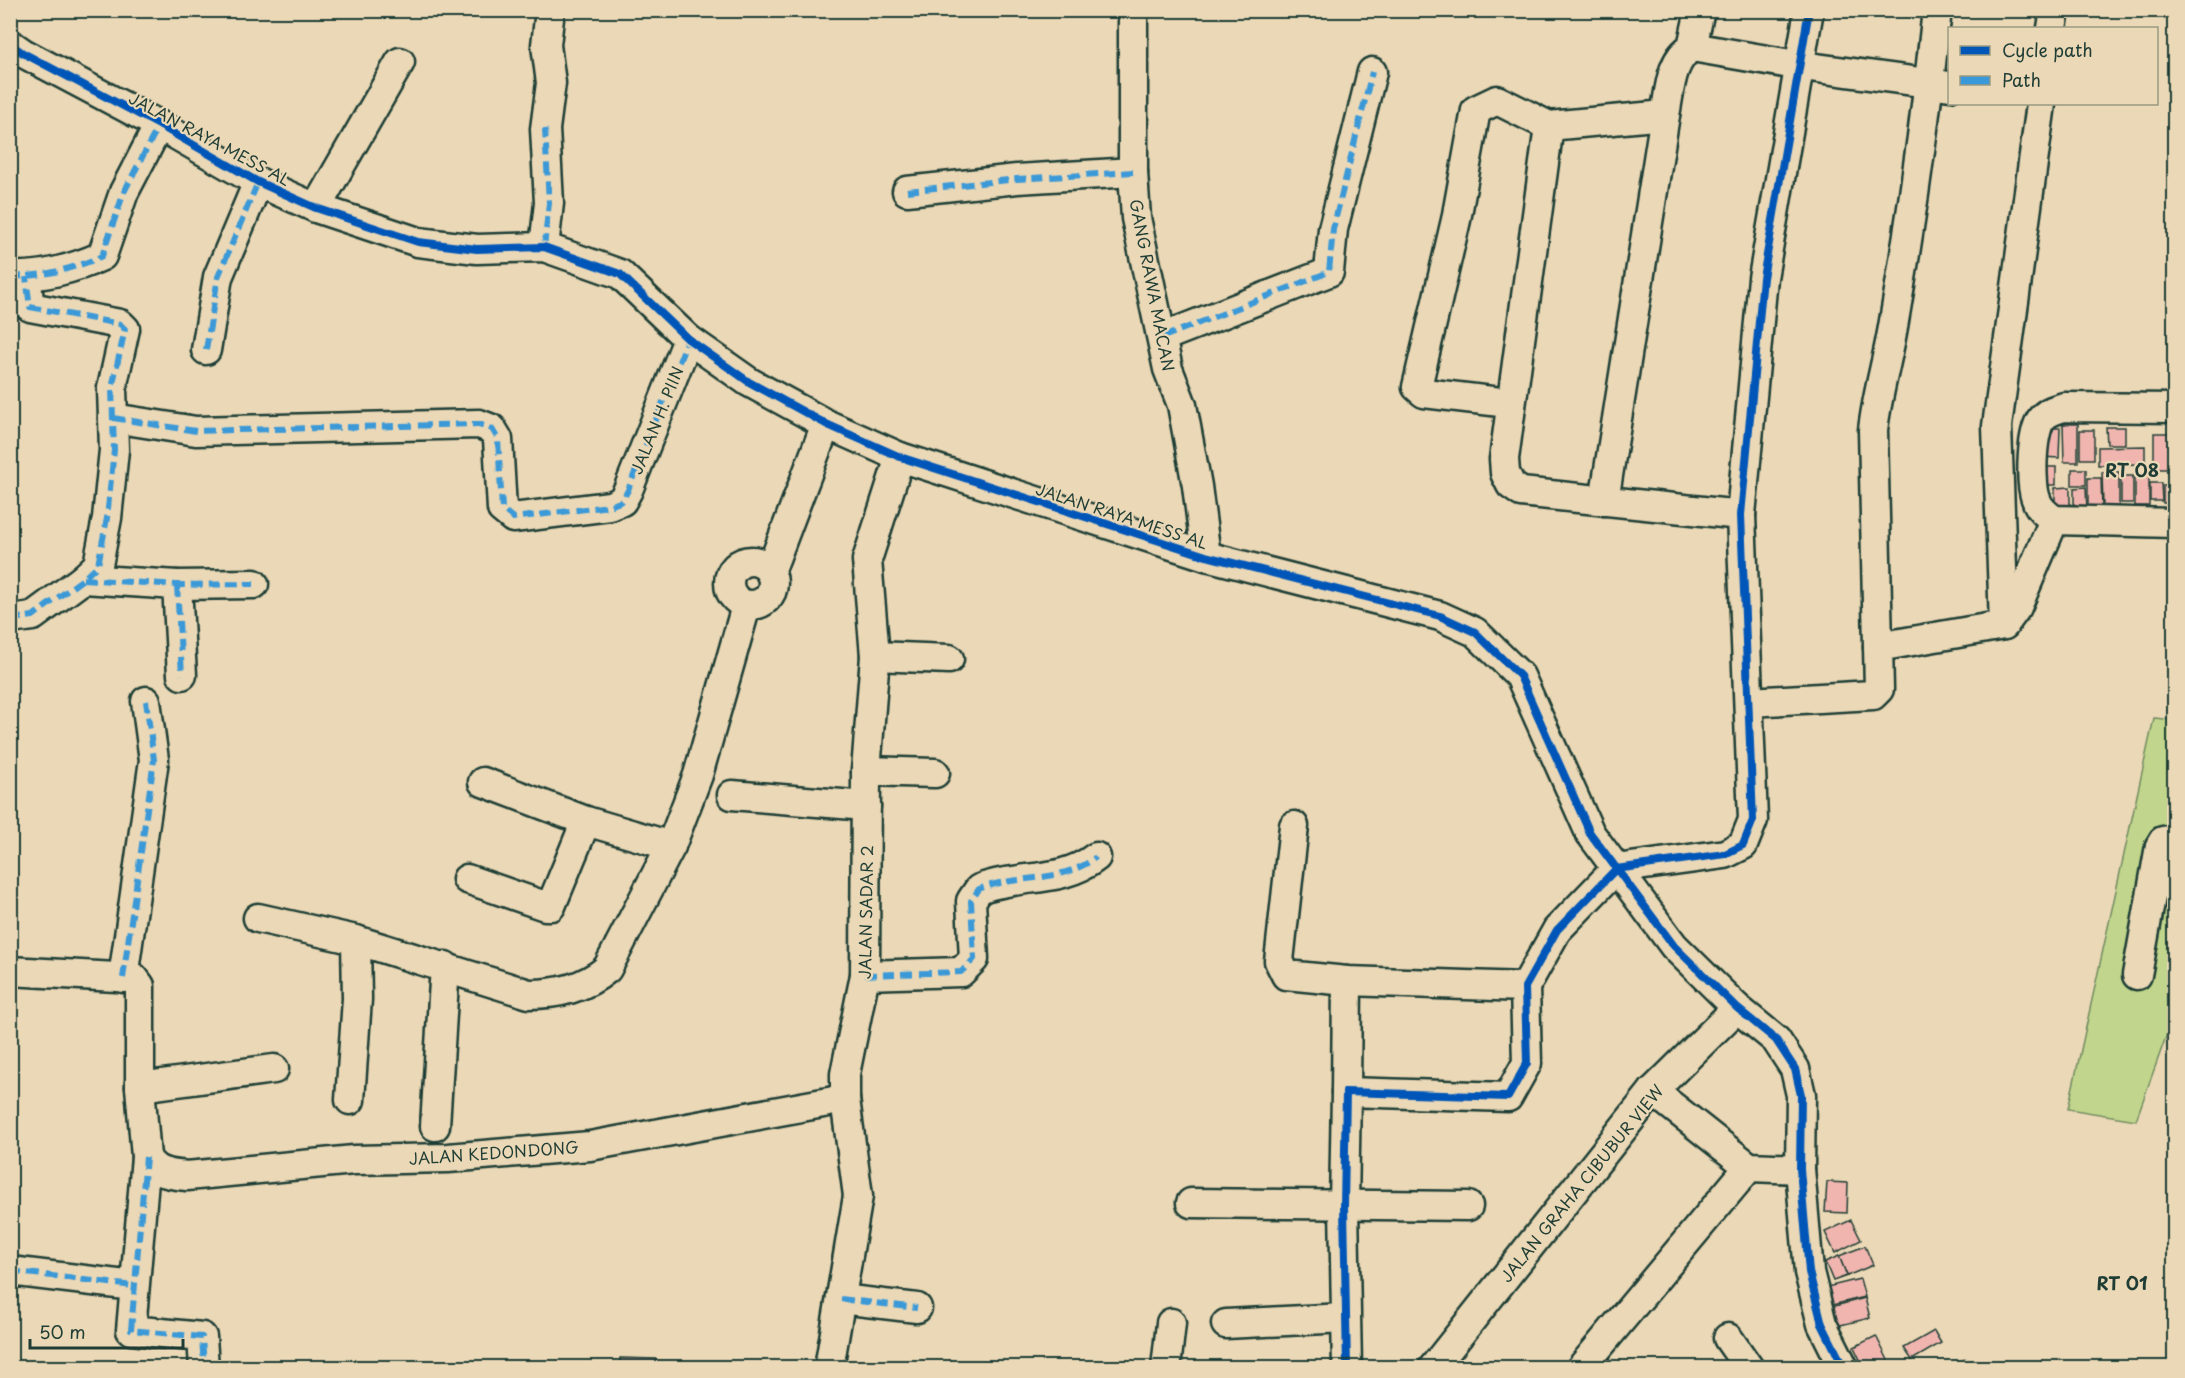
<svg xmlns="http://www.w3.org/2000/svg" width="2185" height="1378" font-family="'Playpen Sans',sans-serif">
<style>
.green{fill:#c1d68c;stroke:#708a60;stroke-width:1.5}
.building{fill:#f1b5af;stroke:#1f3d34;stroke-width:1.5}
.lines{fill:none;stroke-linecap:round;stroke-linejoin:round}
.minor-casing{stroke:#1f3d34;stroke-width:33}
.minor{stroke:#ebd8b6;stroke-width:28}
.quiet{stroke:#3a99d8;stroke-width:6;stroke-dasharray:12 6;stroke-linecap:butt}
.cycleway-casing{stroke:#ebd8b6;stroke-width:11}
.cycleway{stroke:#0057b8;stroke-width:8}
.labels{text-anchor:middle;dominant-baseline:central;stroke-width:4.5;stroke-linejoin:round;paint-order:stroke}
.street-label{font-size:16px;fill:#1f3d34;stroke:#ebd8b6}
.neighbourhood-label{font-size:18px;font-weight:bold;fill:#1f3d34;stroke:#ebd8b6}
</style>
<rect width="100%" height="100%" fill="#ebd8b6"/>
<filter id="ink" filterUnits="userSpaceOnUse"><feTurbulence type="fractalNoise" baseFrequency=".0167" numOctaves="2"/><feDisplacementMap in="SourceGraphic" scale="12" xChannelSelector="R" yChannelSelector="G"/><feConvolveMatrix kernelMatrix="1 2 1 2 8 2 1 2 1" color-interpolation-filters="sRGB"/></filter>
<g filter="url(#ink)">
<path class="green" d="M2154 718 2174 720V1005L2173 1017 2136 1120 2068 1109Z"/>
<g class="building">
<path d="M2063 424H2078V462H2064Z"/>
<path d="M2106 427H2125V444H2107Z"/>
<path d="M2043 428H2060L2059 458 2042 457Z"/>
<rect x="2080" y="430" width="14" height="29"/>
<rect x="2154" y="433" width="15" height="36"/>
<path d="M2170 437H2174V472H2171Z"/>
<path d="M2145 446V464L2098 465V447Z"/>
<rect x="2040" y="467" width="16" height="18"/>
<rect x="2072" y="469" width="14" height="16"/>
<path d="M2102 472H2119V507H2103Z"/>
<rect x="2135" y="474" width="14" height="32"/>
<rect x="2121" y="476" width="12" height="27"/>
<path d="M2088 478H2101L2102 509H2088Z"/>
<path d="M2150 483H2161L2162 501H2150Z"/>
<rect x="2163" y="485" width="11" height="18"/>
<path d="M2070 487V516H2055V488Z"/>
<path d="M2086 487 2087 510 2074 511V488Z"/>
<path d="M1827 1182 1848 1183 1847 1213 1825 1212Z"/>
<path d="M1851 1220 1861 1240 1835 1253 1825 1232Z"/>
<path d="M1865 1246 1873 1265 1847 1276 1839 1256Z"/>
<path d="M1839 1256 1847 1276 1833 1281 1825 1262Z"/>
<path d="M1860 1279 1865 1297 1832 1305 1827 1287Z"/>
<path d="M1865 1298 1870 1318 1836 1326 1831 1307Z"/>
<path d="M1934 1331 1941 1343 1912 1360 1904 1348Z"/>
<path d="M1876 1336 1892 1368H1864L1854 1347Z"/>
<path d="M620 1358 656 1359 655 1368H620Z"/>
<path d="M1966 1359 1969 1368H1944L1943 1367Z"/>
</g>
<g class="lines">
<g class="minor-casing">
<g id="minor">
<path d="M1133 10V172L1136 218 1168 369 1182 405 1197 486 1206 556"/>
<path d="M2052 28 2055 10"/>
<path d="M10 44 23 53 159 125 258 182 316 208 418 242 477 249 544 247 620 274 688 339 749 382 826 424 900 457 1206 556 1440 616 1475 632 1520 676 1590 833 1674 946 1737 1008 1776 1040 1795 1069 1801 1095 1800 1169 1809 1272 1822 1324 1844 1368"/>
<path d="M1692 47 1802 66 1950 86"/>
<path d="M1549 126 1504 459 1505 473 1511 485 1521 492 1741 515"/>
<path d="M907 191 1017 179 1133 172"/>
<path d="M316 208 400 62"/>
<path d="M544 247 549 203 545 129 551 83 546 45 550 10"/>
<path d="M10 276C40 278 76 268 102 256L124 192 159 125"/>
<path d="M1163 337 1329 272 1333 229 1372 72"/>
<path d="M206 350 218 277 258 182"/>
<path d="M1509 403 1424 393 1417 387 1456 220 1476 110 1497 100 1549 126 1665 115"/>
<path d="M2174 408 2064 407C2057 409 2049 411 2043 417 2031 428 2030 484 2036 499 2039 509 2046 514 2054 520L2174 523"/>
<path d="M113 418 196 431 479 424 492 429 498 439 502 509 513 518 610 506 622 501 628 490 688 339"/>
<path d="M1604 501 1665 115C1670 91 1670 60 1692 47L1700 10"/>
<circle cx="751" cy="583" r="22"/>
<path d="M770 572 826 424"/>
<path d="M83 579 177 585 254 584"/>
<path d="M177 585 182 675"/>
<path d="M10 619 33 616 83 579 98 565 107 518 114 450 112 388 125 329 120 324 30 307 26 277"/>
<path d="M2004 625 1997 426 2041 104"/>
<path d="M1878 647 2004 625 2017 607 2054 520"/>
<path d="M875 656 949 659"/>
<path d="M1749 702 1873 695 1879 689 1873 430C1877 395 1887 362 1893 327 1911 222 1926 116 1937 10"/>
<path d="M866 771 935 773"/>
<path d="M483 782 586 821 671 846"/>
<path d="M732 795 866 806"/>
<path d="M1294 826 1279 961 1286 975 1347 981 1525 987"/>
<path d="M467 879 545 906H551L586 821"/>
<path d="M258 918 356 940"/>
<path d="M10 971 134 978 140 986V1087L146 1157 131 1330 202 1337 204 1368"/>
<path d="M865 975 961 972 974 959 971 901 979 889C1017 874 1062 884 1096 857"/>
<path d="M2137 975 2160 846 2163 841 2174 839"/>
<path d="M123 978 154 760 146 701"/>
<path d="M140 1087 274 1069"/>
<path d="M1653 1091 1749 1167 1800 1169"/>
<path d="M1346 1092 1347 981"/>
<path d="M350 1100 357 999 356 940 529 994C559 994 584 988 607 969L671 846 698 775 746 606"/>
<path d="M435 1126 445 966"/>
<path d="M146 1157C155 1174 170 1174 187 1176L354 1160 448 1158 590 1146 845 1099"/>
<path d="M1191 1203 1468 1206"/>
<path d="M10 1271 134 1286"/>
<path d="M841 1299 917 1308"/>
<path d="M1226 1324 1345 1318"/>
<path d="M1728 1338 1749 1368"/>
<path d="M829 1368 858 1196 845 1099V1074L865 975 866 771 875 656 867 560 900 457"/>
<path d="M1166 1368 1171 1323"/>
<path d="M1347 1368 1344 1206 1346 1092 1508 1097 1527 1063 1525 987 1557 930 1616 869 1725 854 1743 845 1753 820 1741 515 1763 278 1809 10"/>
<path d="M1433 1368 1653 1091 1737 1008"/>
<path d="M1581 1368 1749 1167"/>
</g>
</g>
<use href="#minor" class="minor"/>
<g class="quiet">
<path d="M907 191 1017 179 1133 172"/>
<path d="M544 247 549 203 545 129"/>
<path d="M10 276C40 278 76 268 102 256L124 192 159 125"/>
<path d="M1163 337 1329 272 1333 229 1372 72"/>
<path d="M206 350 218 277 258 182"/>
<path d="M113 418 196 431 479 424 492 429 498 439 502 509 513 518 610 506 622 501 628 490 688 339"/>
<path d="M83 579 177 585 254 584"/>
<path d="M177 585 182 675"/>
<path d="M10 619 33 616 83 579 98 565 107 518 114 450 112 388 125 329 120 324 30 307 26 277"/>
<path d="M865 975 961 972 974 959 971 901 979 889C1017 874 1062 884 1096 857"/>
<path d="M123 978 154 760 146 701"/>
<path d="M146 1157 131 1330 202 1337 204 1368"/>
<path d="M10 1271 134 1286"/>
<path d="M841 1299 917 1308"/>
</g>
<g class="cycleway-casing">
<g id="cycleway">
<path d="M10 44 23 53 159 125 258 182 316 208 418 242 477 249 544 247 620 274 688 339 749 382 826 424 900 457 1206 556 1440 616 1475 632 1520 676 1590 833 1674 946 1737 1008 1776 1040 1795 1069 1801 1095 1800 1169 1809 1272 1822 1324 1844 1368"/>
<path d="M1347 1368 1344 1206 1346 1092 1508 1097 1527 1063 1525 987 1557 930 1616 869 1725 854 1743 845 1753 820 1741 515 1763 278 1809 10"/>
</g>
</g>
<use href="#cycleway" class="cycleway"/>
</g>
</g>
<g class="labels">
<g class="street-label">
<text transform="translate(210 138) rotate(28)">JALAN RAYA MESS AL</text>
<text transform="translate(1153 285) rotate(79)">GANG RAWA MACAN</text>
<text transform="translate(656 420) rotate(-68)">JALAN H. PIIN</text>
<text transform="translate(1122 515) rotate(18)">JALAN RAYA MESS AL</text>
<text transform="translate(865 912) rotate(-89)">JALAN SADAR 2</text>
<text transform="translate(494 1152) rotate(-4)">JALAN KEDONDONG</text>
<text transform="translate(1581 1183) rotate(-51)">JALAN GRAHA CIBUBUR VIEW</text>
</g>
<g class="neighbourhood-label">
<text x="2132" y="469">RT 08</text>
<text x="2122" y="1282">RT 01</text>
</g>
</g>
<rect width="2185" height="1378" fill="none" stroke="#ebd8b6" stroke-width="36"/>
<rect x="18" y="18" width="2149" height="1342" fill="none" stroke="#1f3d34" stroke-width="2" filter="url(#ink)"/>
<rect x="1948" y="27" width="210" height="78" fill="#ebd8b6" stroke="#999a82" stroke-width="1.5"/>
<rect x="1960" y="46" width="30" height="9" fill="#0057b8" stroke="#999a82" stroke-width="1.5"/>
<text x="2002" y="57" font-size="18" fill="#1f3d34">Cycle path</text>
<rect x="1960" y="76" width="30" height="9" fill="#3a99d8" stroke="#999a82" stroke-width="1.5"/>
<text x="2002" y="87" font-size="18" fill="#1f3d34">Path</text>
<path d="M30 1339v9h153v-9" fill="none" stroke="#1f3d34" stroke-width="3"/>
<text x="39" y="1339" font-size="18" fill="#1f3d34" stroke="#ebd8b6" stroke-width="4.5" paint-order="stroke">50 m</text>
</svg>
